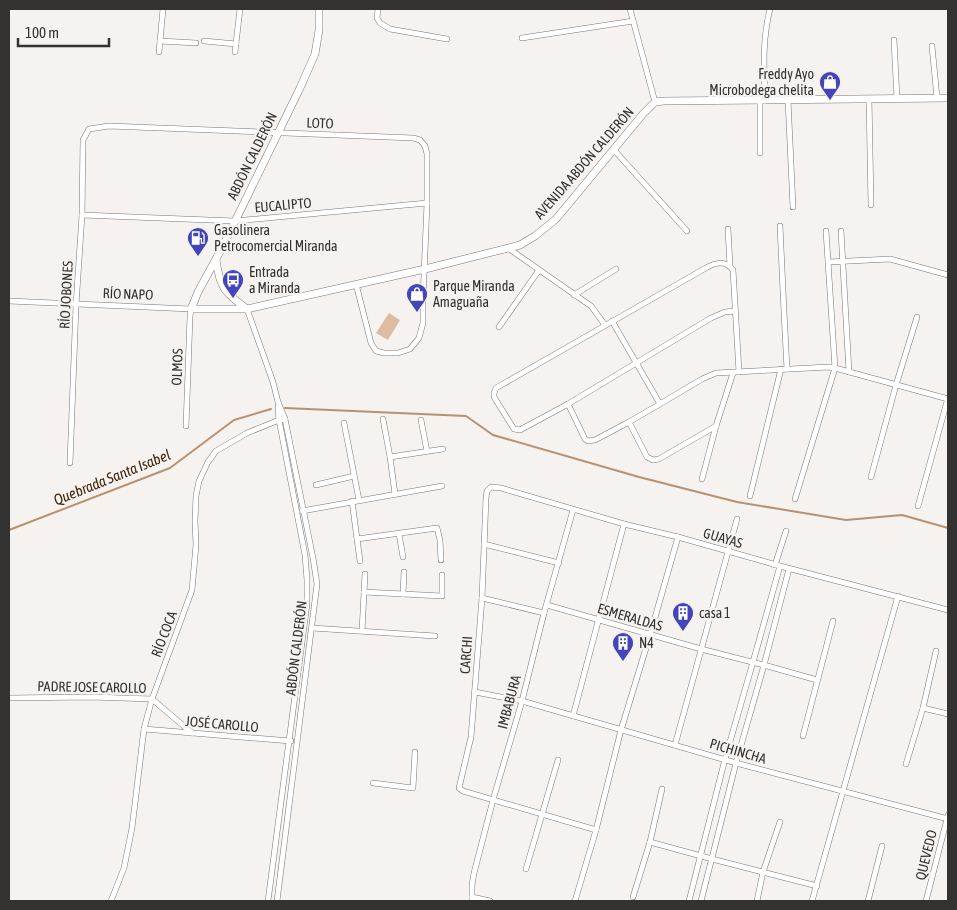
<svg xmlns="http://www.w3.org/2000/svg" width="957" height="910" font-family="'Asap Condensed',sans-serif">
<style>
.grass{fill:#debca1}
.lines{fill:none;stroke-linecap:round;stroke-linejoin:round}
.stream{stroke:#b89171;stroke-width:2}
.street-casing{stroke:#797673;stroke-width:6}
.secondary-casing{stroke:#797673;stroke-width:8}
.street{stroke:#fff;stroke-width:5}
.secondary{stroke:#fff;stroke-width:7}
.labels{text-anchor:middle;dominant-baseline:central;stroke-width:5;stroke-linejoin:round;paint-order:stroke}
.poi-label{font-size:14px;fill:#333231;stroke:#f6f2ef;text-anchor:start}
.street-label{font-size:14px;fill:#333231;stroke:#f6f2ef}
.water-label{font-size:15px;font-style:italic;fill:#41250a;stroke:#f6f2ef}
</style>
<rect width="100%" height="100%" fill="#f6f2ef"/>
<path class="grass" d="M389 313 400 320 388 340 376 333Z"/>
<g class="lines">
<g class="stream">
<path d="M285 408 466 416 493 435 639 477 737 502 846 520 902 515 948 528"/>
<path d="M9 530 170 468 234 420 271 409"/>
</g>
<g class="street-casing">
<g id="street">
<path d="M378 9 377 18 380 23 390 29 447 39"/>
<path d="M630 9 655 102"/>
<path d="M522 38 633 21"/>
<path d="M894 40 897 99"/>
<path d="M160 41 196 43"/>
<path d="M204 41 236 44"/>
<path d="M932 46 937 98"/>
<path d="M159 52 163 9"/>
<path d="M235 52 240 9"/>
<path d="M869 99 871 205"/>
<path d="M788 100 793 207"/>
<path d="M760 101V153"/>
<path d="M765 101C764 68 762 41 770 9"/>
<path d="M614 150 687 231"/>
<path d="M82 215 235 221 427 203"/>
<path d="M780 226 784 312 787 369"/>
<path d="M728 229 730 266"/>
<path d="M841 231 849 372"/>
<path d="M508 248 591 306 605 325"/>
<path d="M829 262 890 259 948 275"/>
<path d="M574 295 616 269"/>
<path d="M9 301 191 309 190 317 186 426"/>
<path d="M247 309 273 382 278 402 285 419 313 558 317 584 277 901"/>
<path d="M735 311 725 312 711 318 568 404 520 430 514 429 494 397V393L496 388 704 269C714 263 725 259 733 270L739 372"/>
<path d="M612 321 660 404 629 422 647 457 653 460 659 459 716 426"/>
<path d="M499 327 539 270"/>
<path d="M568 404 585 439 588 441 595 440 629 422"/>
<path d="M660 404 702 379 716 373 829 367 835 368 948 399"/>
<path d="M383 419 390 457"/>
<path d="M421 420 427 451"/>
<path d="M344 423 359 500"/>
<path d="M70 463 76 305 82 215 83 140 89 129 109 126 413 138 420 140 425 146 427 154V203L423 299V323L419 338 410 349 398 353H384L376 351 371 343 356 284"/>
<path d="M871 477 896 385 917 317"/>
<path d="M702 479 716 426 733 373"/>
<path d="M316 485 354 476"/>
<path d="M395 494 390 457 443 449"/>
<path d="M750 496 781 369"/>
<path d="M795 499 835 368 826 231"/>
<path d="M352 501 357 539 437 528 440 540 441 560"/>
<path d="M918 506 948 398"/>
<path d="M302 511 442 486"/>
<path d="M399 534 403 557"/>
<path d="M357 539 360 561"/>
<path d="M484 544 559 563"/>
<path d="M775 565 786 531"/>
<path d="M364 592 442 596V575"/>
<path d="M403 594 404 572"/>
<path d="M482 598 544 613"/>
<path d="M547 605 701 649 764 665 817 680"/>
<path d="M312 628 435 636"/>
<path d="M362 631 365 574"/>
<path d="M475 692 522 701 736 763 948 819"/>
<path d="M9 698 91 697 152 699 192 733"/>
<path d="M923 708 948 714"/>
<path d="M573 716 624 524"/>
<path d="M144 729 291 741"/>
<path d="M803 736 833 621"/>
<path d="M675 745 737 519"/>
<path d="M906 764 923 708 936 651"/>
<path d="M373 783 413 788 415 752"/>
<path d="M596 830 463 791 459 788 471 737 482 598 486 498 487 491 491 487 501 488 624 524 678 537 780 566 948 610"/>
<path d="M650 842 712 859 817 886"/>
<path d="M526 869 558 760"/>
<path d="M472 897 490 901"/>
<path d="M633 897 650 842 662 789"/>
<path d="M111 901 124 868 132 828 144 729 152 699 192 590 196 545 195 521 196 496 199 481 208 462 216 451 247 433 279 420 285 419"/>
<path d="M268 901 307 604V580L305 555 279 420 278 407"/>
<path d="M472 901V885L474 873 493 800 522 701 544 613 573 510"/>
<path d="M575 901 596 830 621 730 650 635 678 537"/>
<path d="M689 901 725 759 753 662 780 566"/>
<path d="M701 901 736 763 764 665 789 569"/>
<path d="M757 901 763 872 780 822"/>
<path d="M812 901 898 596"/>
<path d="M868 901 882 846"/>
<path d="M926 901 948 815"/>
</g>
</g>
<g class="secondary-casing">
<g id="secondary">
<path d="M319 9V30L315 54 300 88 223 246 198 292 191 309H247L425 269 520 245 535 236 556 219 643 114 655 102 664 101 948 98"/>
<path d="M216 260C220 288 224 292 247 309"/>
</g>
</g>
<use href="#street" class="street"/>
<use href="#secondary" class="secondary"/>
</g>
<defs>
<g id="shop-pin" transform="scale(1.125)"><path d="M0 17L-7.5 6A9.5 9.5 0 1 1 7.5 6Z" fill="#4545bb" stroke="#f6f2ef"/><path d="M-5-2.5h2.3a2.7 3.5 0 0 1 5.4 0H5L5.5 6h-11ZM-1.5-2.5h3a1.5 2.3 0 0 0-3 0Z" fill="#fff"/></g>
<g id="fuel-pin" transform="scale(1.125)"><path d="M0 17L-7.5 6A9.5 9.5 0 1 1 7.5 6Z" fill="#4545bb" stroke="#f6f2ef"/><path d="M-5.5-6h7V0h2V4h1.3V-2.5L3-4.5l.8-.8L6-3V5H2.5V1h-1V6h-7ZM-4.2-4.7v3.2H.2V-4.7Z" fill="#fff"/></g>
<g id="bus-pin" transform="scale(1.125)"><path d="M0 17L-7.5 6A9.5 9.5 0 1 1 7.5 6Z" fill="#4545bb" stroke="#f6f2ef"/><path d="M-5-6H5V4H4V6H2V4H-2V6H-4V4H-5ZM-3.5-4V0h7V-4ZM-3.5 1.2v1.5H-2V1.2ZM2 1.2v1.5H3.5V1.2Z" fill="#fff"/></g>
<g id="building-pin" transform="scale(1.125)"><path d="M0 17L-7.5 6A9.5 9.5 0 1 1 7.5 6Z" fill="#4545bb" stroke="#f6f2ef"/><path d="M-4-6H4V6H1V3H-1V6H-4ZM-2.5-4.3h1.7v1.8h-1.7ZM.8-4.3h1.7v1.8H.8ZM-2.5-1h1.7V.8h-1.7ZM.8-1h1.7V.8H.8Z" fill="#fff"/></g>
</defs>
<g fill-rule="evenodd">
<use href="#shop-pin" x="830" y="82"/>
<use href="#fuel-pin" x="198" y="238"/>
<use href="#bus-pin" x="233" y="280"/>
<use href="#shop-pin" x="417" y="294"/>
<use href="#building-pin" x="683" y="613"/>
<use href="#building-pin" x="623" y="643"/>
</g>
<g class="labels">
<g class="poi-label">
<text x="814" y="74" text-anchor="end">Freddy Ayo<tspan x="814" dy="16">Microbodega chelita</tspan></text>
<text x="214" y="230">Gasolinera<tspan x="214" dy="16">Petrocomercial Miranda</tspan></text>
<text x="249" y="272">Entrada<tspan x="249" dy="16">a Miranda</tspan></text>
<text x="433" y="286">Parque Miranda<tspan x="433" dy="16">Amaguaña</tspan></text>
<text x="699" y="613">casa 1</text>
<text x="639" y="643">N4</text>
</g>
<g class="street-label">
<text transform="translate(320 123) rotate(2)">LOTO</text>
<text transform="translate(252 156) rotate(-64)">ABDÓN CALDERÓN</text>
<text transform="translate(584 163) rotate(-49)">AVENIDA ABDÓN CALDERÓN</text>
<text transform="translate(283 205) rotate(-5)">EUCALIPTO</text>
<text transform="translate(128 294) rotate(2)">RÍO NAPO</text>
<text transform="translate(66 295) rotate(-87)">RÍO JOBONES</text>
<text transform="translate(177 367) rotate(-88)">OLMOS</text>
<text transform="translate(723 538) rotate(16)">GUAYAS</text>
<text transform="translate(630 617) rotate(16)">ESMERALDAS</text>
<text transform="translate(164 634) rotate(-69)">RÍO COCA</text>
<text transform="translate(296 648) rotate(-83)">ABDÓN CALDERÓN</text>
<text transform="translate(466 655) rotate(-86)">CARCHI</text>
<text transform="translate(92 687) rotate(1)">PADRE JOSE CAROLLO</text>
<text transform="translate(509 702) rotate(-75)">IMBABURA</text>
<text transform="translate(222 724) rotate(5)">JOSÉ CAROLLO</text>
<text transform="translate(738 751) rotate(16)">PICHINCHA</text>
<text transform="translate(926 855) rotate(-76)">QUEVEDO</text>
</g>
<g class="water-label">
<text transform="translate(112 477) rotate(-22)">Quebrada Santa Isabel</text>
</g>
</g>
<rect width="957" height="910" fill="none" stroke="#333231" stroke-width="20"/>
<path d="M18 38v8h91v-8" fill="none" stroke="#333231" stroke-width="2.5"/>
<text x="25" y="38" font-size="15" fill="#333231" stroke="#f6f2ef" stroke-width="4" paint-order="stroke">100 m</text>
</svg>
